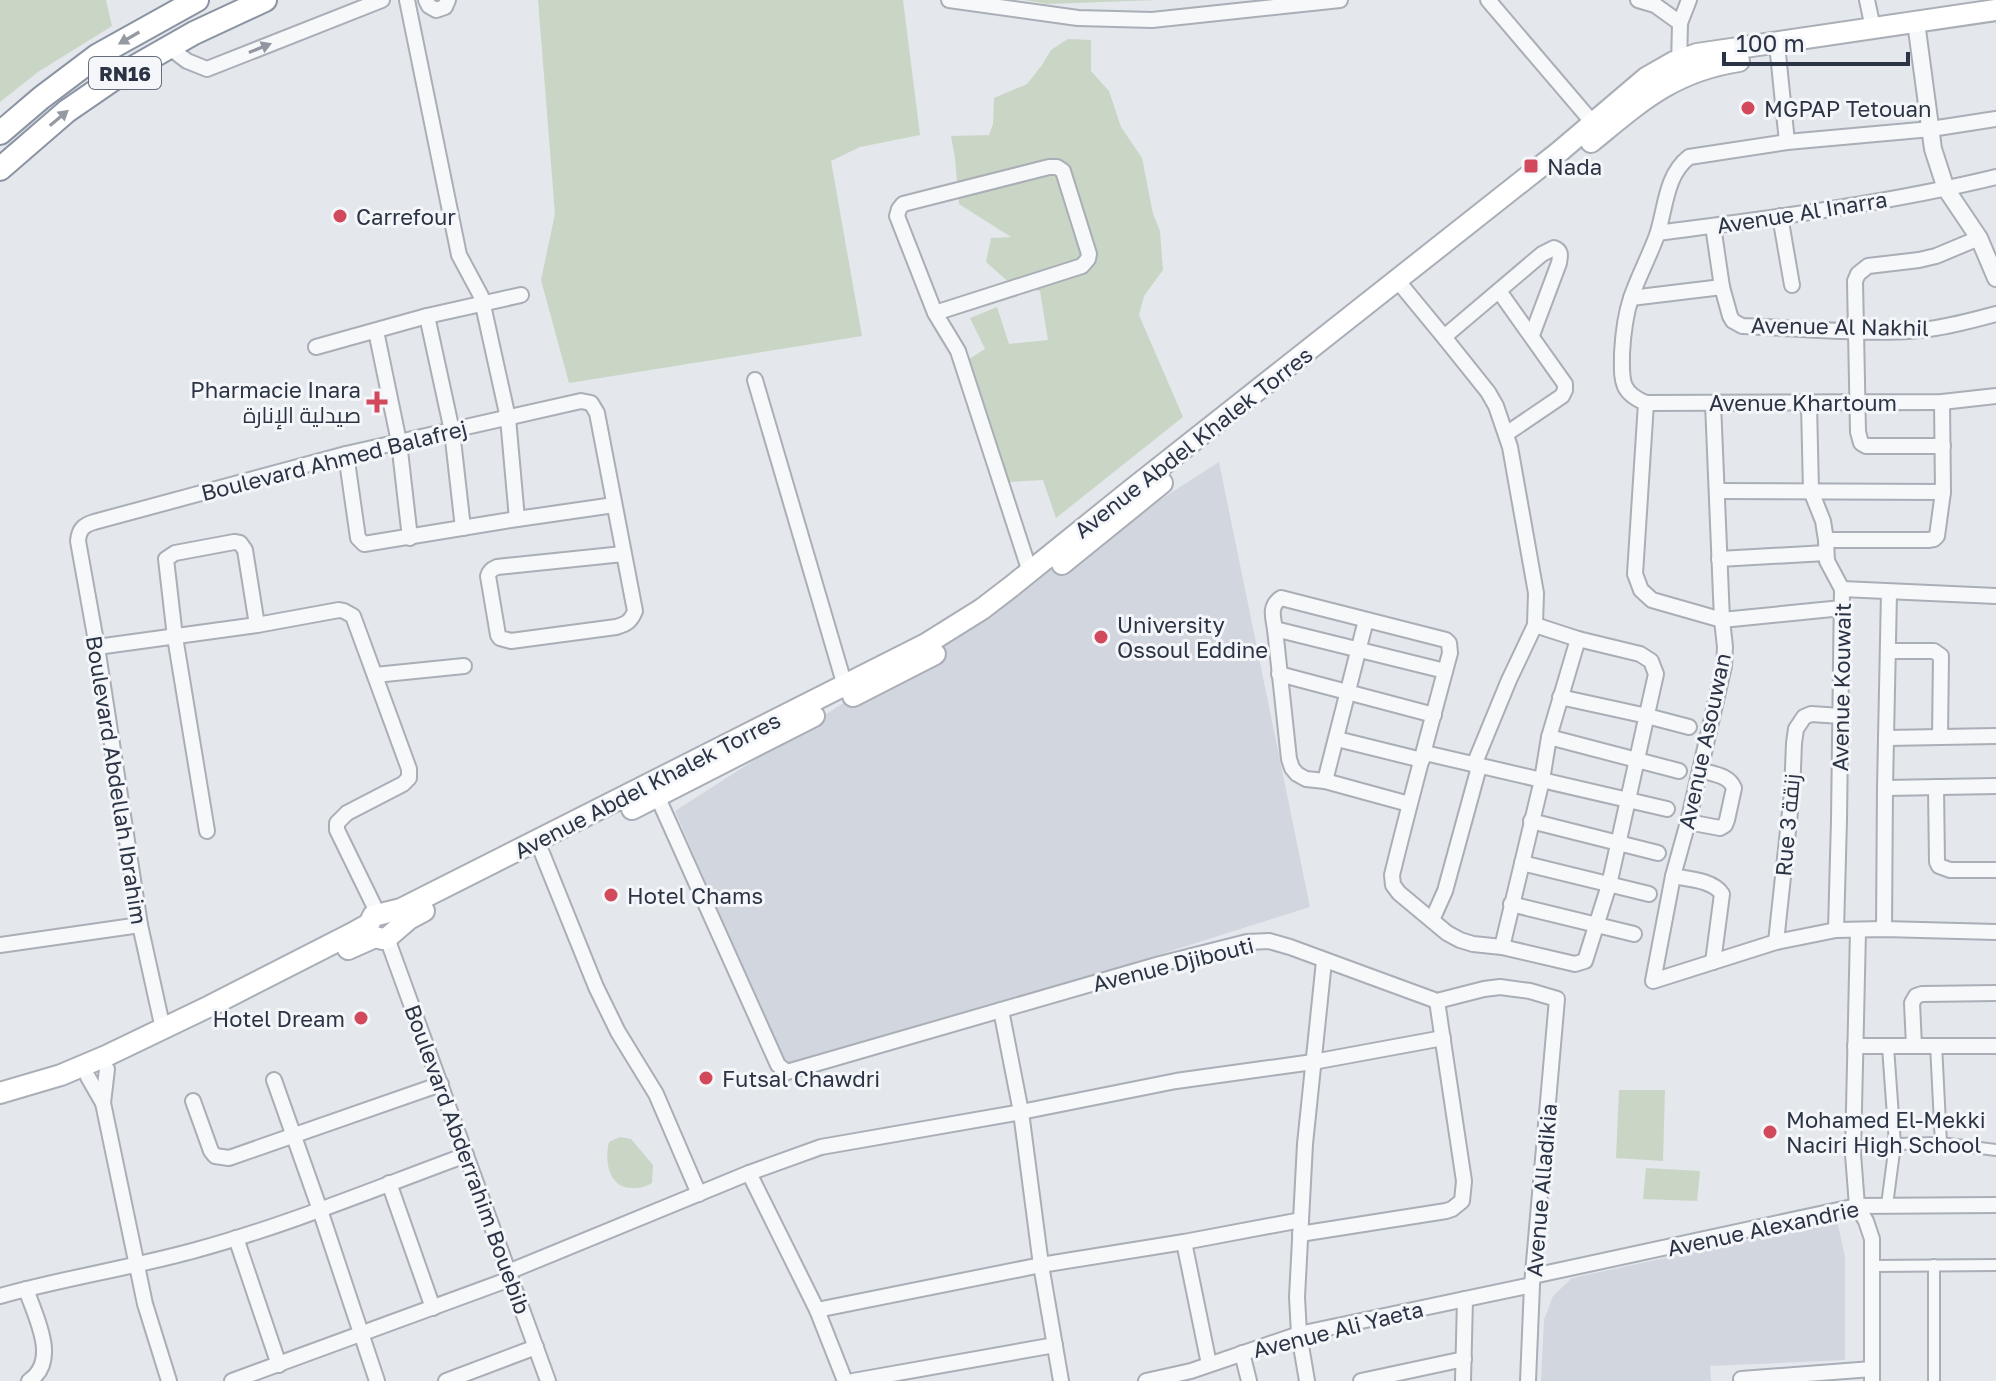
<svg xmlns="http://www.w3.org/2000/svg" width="1996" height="1381" font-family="'Golos Text',Cairo,sans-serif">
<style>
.built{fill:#d2d6de}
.green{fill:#c9d6c5}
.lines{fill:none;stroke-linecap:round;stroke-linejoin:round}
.pedestrian-casing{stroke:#a9aeb7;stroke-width:14}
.minor-casing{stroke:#a9aeb7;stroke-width:18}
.tertiary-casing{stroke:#a9aeb7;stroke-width:20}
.secondary-casing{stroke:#a9aeb7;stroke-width:24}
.trunk-casing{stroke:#8b94a3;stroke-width:26}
.pedestrian{stroke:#f7f8fa;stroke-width:10}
.minor{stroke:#f7f8fa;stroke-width:14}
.tertiary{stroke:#f7f8fa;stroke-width:16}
.secondary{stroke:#fff;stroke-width:20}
.trunk{stroke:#fff;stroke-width:22}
.oneway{fill:#959aa2}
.oneway2{fill:#9196a0}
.poi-dot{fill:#d1495b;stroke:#f4f6f9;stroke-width:3}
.labels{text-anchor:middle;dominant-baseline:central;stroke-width:6;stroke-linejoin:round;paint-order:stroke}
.shield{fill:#f4f6f9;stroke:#676e7b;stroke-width:2}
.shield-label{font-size:20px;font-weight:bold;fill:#2b3445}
.poi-label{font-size:22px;fill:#2b3445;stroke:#f4f6f9;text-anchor:start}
.street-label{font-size:22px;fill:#2b3445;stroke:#f4f6f9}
</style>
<rect width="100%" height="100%" fill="#e4e7ec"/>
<g class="built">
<path d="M1219 462 1310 907 787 1072 675 811Z"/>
<path d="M1837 1221 1845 1257V1360L1710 1366 1711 1381H1541L1544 1320 1553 1296 1572 1278Z"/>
</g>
<g class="green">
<path d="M0 0H106L112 26 38 72 0 102Z"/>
<path d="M538 0H903L920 135 860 147 831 161 862 336 569 383 541 280 555 214Z"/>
<path d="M1024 0H1157L1047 4Z"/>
<path d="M1068 39 1091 40V71L1109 91 1121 127 1142 158 1153 214 1160 231 1163 270 1144 296 1139 315 1183 417 1056 518 1043 480 1009 482 995 467 963 363 985 349 970 318 997 307 1009 344 1048 340 1040 291 1012 285 986 262 991 238 1011 237 959 204 955 158 951 136 989 135 993 124 994 98 1027 84 1042 65 1051 50Z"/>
<path d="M1619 1090H1665L1663 1161 1616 1158Z"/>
<path d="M620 1137 631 1139 653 1165 652 1183C645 1187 641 1188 633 1188 609 1189 604 1161 609 1142Z"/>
<path d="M1646 1168 1700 1171 1697 1201 1643 1199Z"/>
</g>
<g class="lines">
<g class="pedestrian-casing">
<g id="pedestrian">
<path d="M1936 1045 1941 1143"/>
<path d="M1895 1144 1941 1143 1996 1150"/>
<path d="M1887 1205 1895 1144 1888 1047"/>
<path d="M1873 1266 1996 1265"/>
<path d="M1934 1381V1265"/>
</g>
</g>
<g class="minor-casing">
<g id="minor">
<path d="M407 0 459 255 481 296 508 418 517 519"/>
<path d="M426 0 429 6 436 10 445 7 448 0"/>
<path d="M949 0 1078 18 1152 20 1340 0"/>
<path d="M1488 0 1593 123"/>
<path d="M1638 0 1655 5 1680 23"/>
<path d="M1867 0 1873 28"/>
<path d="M170 48 187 61 207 69 382 0"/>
<path d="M1778 54 1787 142"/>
<path d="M1679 66 1680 23 1689 0"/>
<path d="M1996 119 1931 129 1787 142 1689 157C1665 176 1666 208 1657 235 1649 257 1638 277 1631 298 1625 316 1623 335 1622 353 1622 379 1619 392 1646 403L1942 402 1996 396"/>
<path d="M1780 216 1792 285"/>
<path d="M1713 226 1722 287 1730 316 1733 321 1742 326C1802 328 1870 336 1929 329 1952 326 1974 320 1996 314"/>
<path d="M1658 233C1771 218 1885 204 1996 177"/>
<path d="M1397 280 1444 337 1488 392 1496 406 1510 447 1536 593 1535 625 1509 680 1474 765"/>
<path d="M1499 291 1565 384V390L1562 396 1506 434"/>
<path d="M1631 298 1722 287"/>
<path d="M935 313 1082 266 1088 259 1089 254 1063 171 1057 167H1049L903 204 899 209 897 216 935 313 958 351 1030 572"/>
<path d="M427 316 452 431 463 528"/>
<path d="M376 331 399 442 410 538"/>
<path d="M1444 337 1542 254 1554 248C1562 251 1560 256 1559 263L1532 335"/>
<path d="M316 347 427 316 521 295"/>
<path d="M755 380 845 686"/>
<path d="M1646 403 1635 574 1641 590 1652 600 1722 620 1842 608"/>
<path d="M1713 403 1722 620 1725 647 1724 666 1688 822 1673 876 1653 981 1776 942 1836 930 1884 929 1996 932"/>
<path d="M1809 404 1811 491 1823 521 1826 540 1827 561 1842 589 1839 820 1836 930"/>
<path d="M1943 446H1866L1861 443 1858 432 1855 281 1858 274 1868 266 1919 260 1936 256 1979 238"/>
<path d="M346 454 358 538 364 544 517 519 614 505"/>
<path d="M1717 491 1943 492"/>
<path d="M1826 540H1928L1934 539 1937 536 1943 492 1942 402"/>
<path d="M1719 559 1826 553"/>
<path d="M1842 589 1996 596"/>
<path d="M1275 629 1445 671"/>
<path d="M97 647 257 625 339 610 344 611 353 616 409 769V778L403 784 347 813 337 823V830L378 914"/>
<path d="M1888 651H1934L1941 656 1940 737"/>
<path d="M1279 674 1434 715"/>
<path d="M375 675 464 666"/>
<path d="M1560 697 1647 716 1689 727"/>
<path d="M1549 737 1679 771"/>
<path d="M1886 738 1996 736"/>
<path d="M1337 739 1422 760"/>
<path d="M1425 753 1667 809"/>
<path d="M1325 781 1366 620"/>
<path d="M1936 787 1937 862 1939 866 1950 870H1996"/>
<path d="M1885 788 1996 786"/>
<path d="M654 789 778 1065 787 1072 1160 964 1247 942 1269 941 1290 947 1437 1001 1484 989 1500 987 1530 991 1557 999 1532 1285 1528 1381"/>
<path d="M1409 804 1325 781 1306 779 1297 774 1292 768 1289 759 1275 629C1273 617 1269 606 1281 598L1446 640 1449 643 1450 653C1430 727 1410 801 1392 875L1393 885 1399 893 1447 933 1460 940 1473 944 1502 947 1575 964 1585 961 1609 885 1656 674 1651 661 1640 654 1578 639 1535 625"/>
<path d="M1531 821 1658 853"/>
<path d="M1688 822 1720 828 1725 825 1727 820 1734 788C1729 775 1713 774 1700 770"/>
<path d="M207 831 175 637 166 559 175 553 234 542 240 543 245 550 257 625"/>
<path d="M542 853 596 987 618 1032 656 1094 699 1194"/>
<path d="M1522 863 1649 894"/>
<path d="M1673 876C1688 879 1713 880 1722 894L1713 962"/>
<path d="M1511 904 1634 934"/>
<path d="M1432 920 1445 891 1479 767"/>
<path d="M1884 929 1885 788 1889 592"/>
<path d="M1858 930 1853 1154 1857 1206 1866 1221 1872 1239V1381"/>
<path d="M387 938 548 1381"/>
<path d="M1776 942 1792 793 1794 743 1796 729 1804 717 1811 714 1841 716"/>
<path d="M0 945 140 925"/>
<path d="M1502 947 1542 780 1549 737 1578 639"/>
<path d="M1001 1010 1021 1112 1041 1265 1061 1381"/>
<path d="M163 1029 140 925 97 647 78 541C79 529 84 525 94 522L346 454 581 401 591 403 597 413 635 611C631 621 627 624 616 627L511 641 500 638 498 635 488 576C489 571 492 569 497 567L623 554"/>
<path d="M1855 1046H1996"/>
<path d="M1914 1046 1912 1003 1916 996 1922 994 1996 993"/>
<path d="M88 1077 103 1103 145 1304 169 1381"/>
<path d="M274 1080 320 1210 377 1381"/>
<path d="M193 1101 211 1151 215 1156 229 1158 441 1084"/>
<path d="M103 1103 107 1069"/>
<path d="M749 1173 817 1310 845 1381"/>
<path d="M389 1183 433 1308"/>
<path d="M1300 1234 1446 1211 1452 1209 1462 1201 1464 1181 1437 1001"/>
<path d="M236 1238 279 1365"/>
<path d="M1184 1242 1209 1364"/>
<path d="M508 1272 749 1173 821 1147 1021 1112 1176 1081 1313 1062 1443 1038"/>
<path d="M1533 1276 1857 1206 1996 1205"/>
<path d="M26 1289C35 1316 60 1361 29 1381"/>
<path d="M0 1296C64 1278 131 1268 196 1250 288 1225 376 1188 466 1155"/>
<path d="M817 1310 1041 1265 1184 1242 1301 1220"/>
<path d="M1242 1353 1249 1381"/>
<path d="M1741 1379 1872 1369"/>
<path d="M232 1381 510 1279"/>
<path d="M446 1381 536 1347"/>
<path d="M853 1381 1055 1345"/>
<path d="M1146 1381 1191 1371 1299 1334 1532 1285"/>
<path d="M1307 1381 1299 1334 1297 1297 1305 1144 1324 961"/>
<path d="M1361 1381 1464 1359"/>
<path d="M1463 1381 1465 1299"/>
</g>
</g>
<g class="tertiary-casing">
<path id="tertiary" d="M1916 22 1933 149 1946 189 1979 238 1996 278"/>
</g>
<g class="secondary-casing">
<g id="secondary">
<path d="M1591 142C1640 102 1673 71 1739 61"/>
<path d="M1062 564 1162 483"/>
<path d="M853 696 935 654"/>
<path d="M632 809 814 716"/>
<path d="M348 949 375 937 383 939 387 938 409 919 424 911"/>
<path d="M0 1093 61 1075 106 1056 210 1006 353 933 369 924 373 916 401 909 926 644 982 609 1012 586 1131 490 1559 152 1646 78 1674 62 1697 54 1996 10"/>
</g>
</g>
<g class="trunk-casing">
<g id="trunk">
<path d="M0 133 41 98 98 55 197 0"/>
<path d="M0 169 67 111 115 78 194 33 265 0"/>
</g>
</g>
<use href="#pedestrian" class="pedestrian"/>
<use href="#minor" class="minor"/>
<use href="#tertiary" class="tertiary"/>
<use href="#secondary" class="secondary"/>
<use href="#trunk" class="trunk"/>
</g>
<defs><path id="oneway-solid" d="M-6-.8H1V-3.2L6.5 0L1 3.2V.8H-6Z" transform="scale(2)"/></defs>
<g class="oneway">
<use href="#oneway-solid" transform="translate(129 38) rotate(150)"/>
<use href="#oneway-solid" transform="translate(59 118) rotate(-40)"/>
</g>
<use class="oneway2" href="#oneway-solid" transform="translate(260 48) rotate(-22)"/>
<g class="poi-dot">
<circle cx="1748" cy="108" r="8"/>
<rect x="1523" y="158" width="16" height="16" rx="4"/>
<circle cx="340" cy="216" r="8"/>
<path d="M373 390h8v8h8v8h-8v8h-8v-8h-8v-8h8z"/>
<circle cx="1101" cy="637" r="8"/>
<circle cx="611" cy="895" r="8"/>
<circle cx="361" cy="1018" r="8"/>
<circle cx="706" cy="1078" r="8"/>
<circle cx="1770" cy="1132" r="8"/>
</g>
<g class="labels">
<rect class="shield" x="89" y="57" width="72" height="32" rx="6"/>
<g class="shield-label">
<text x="125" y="73">RN16</text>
</g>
<g class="poi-label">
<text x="1764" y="108">MGPAP Tetouan</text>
<text x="1547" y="166">Nada</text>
<text x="356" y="216">Carrefour</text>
<text x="361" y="389" text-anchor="end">Pharmacie Inara<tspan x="361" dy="25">صيدلية الإنارة</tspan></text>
<text x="1117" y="624">University<tspan x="1117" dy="25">Ossoul Eddine</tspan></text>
<text x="627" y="895">Hotel Chams</text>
<text x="345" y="1018" text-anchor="end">Hotel Dream</text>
<text x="722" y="1078">Futsal Chawdri</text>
<text x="1786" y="1119">Mohamed El-Mekki<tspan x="1786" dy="25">Naciri High School</tspan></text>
</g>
<g class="street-label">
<text transform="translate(1802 212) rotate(-9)">Avenue Al Inarra</text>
<text transform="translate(1840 326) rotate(1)">Avenue Al Nakhil</text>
<text x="1803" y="402">Avenue Khartoum</text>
<text transform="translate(1193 442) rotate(-38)">Avenue Abdel Khalek Torres</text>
<text transform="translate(334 460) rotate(-14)">Boulevard Ahmed Balafrej</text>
<text transform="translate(1841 687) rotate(-89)">Avenue Kouwait</text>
<text transform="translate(1704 741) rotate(-78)">Avenue Asouwan</text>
<text transform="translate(117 780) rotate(81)">Boulevard Abdellah Ibrahim</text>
<text transform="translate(647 785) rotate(-27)">Avenue Abdel Khalek Torres</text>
<text transform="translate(1787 825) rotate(-85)">Rue 3 زنقة</text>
<text transform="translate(1173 964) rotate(-14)">Avenue Djibouti</text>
<text transform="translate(468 1159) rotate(70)">Boulevard Abderrahim Bouebib</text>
<text transform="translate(1541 1190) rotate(-85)">Avenue Alladikia</text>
<text transform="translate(1763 1228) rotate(-12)">Avenue Alexandrie</text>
<text transform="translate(1338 1329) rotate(-14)">Avenue Ali Yaeta</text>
</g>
</g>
<path d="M1724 52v12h184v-12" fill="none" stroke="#2b3445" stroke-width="4"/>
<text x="1736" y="52" font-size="24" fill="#2b3445" stroke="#f4f6f9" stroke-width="6" paint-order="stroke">100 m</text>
</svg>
